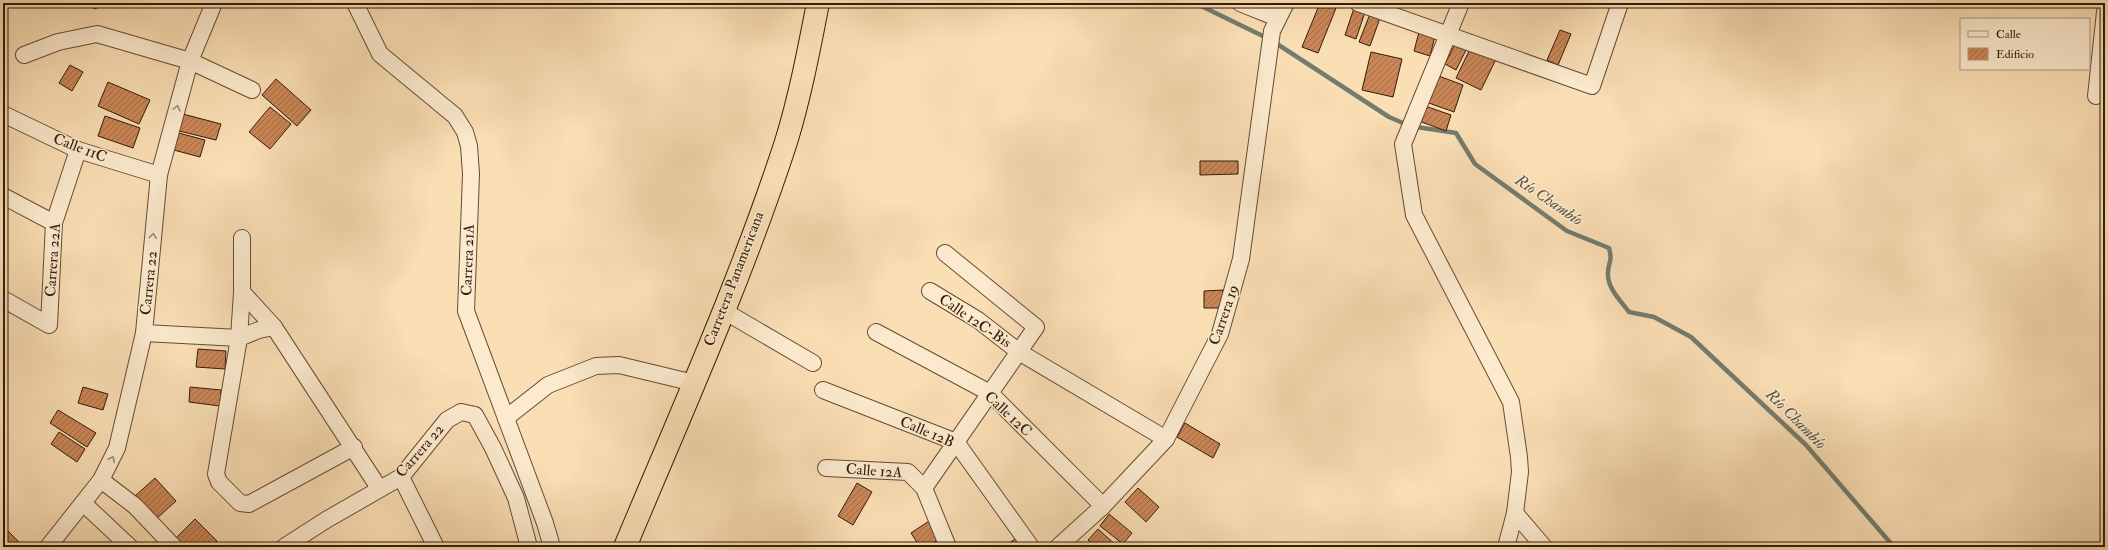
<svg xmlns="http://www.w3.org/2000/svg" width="2108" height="550" font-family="'IM FELL Double Pica',serif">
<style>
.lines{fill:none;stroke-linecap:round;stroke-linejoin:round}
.stream{stroke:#737c6d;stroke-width:4.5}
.building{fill:url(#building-hatch);stroke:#331b09}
.street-casing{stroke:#654c34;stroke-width:18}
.highway-casing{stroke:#331b09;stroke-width:24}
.street{stroke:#fceace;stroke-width:16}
.highway{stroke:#fadeb4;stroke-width:22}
.oneway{stroke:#a28d75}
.labels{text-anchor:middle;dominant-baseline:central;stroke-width:3;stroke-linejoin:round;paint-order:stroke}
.street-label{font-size:15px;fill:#331b09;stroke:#fceace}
.water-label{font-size:16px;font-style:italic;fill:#585343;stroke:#fceace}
</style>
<defs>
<pattern id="building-hatch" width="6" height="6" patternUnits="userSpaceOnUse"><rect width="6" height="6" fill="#cb8657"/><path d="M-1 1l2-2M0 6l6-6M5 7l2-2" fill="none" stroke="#a56d46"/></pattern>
</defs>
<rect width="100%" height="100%" fill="#fadeb4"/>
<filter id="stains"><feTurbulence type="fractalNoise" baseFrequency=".005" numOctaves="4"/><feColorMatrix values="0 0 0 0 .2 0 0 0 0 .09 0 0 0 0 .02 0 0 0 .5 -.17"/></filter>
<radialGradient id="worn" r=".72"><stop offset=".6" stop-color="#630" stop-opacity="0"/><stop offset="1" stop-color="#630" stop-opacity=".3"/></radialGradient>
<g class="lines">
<path class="stream" d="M1195 3 1271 40 1389 117 1410 126 1456 133 1475 164 1567 231 1609 248C1613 263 1608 261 1608 273 1607 288 1621 301 1629 312L1654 317 1691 337 1806 445 1894 547"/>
</g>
<g class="building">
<path d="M82 3H99L96 9Z"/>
<path d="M1320 3 1336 8 1318 53 1302 47Z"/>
<path d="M1354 8 1365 12 1356 39 1345 35Z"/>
<path d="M1370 14 1380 18 1370 46 1359 42Z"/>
<path d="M1560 30 1571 34 1558 65 1547 60Z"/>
<path d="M1419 32 1435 36 1430 56 1414 51Z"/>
<path d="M1456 42 1467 48 1456 70 1445 64Z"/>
<path d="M1471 47 1496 59 1481 90 1456 78Z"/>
<path d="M1371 52 1402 59 1393 97 1362 90Z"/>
<path d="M70 65 83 72 72 91 59 83Z"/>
<path d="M1436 75 1463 85 1454 112 1426 102Z"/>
<path d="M276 79 311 110 297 126 262 95Z"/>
<path d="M108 82 150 100 139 124 98 106Z"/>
<path d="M1425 106 1451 115 1446 131 1419 121Z"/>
<path d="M270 107 291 124 270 149 249 132Z"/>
<path d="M179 113 221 124 216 140 175 130Z"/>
<path d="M105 116 140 128 133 148 98 136Z"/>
<path d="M175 132 205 140 200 157 170 149Z"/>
<path d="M1200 161H1238V174L1200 175Z"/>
<path d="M1223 290V308H1204V291Z"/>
<path d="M198 349 226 351 225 369 196 367Z"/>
<path d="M83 387 108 394 103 410 78 403Z"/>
<path d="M190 387 221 390 220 406 189 402Z"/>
<path d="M58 410 96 433 87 447 50 423Z"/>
<path d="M1185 423 1220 444 1213 458 1177 437Z"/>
<path d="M59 432 85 449 77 462 51 444Z"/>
<path d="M155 478 176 501 155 520 134 497Z"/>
<path d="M857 483 872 492 853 525 838 516Z"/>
<path d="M1138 488 1159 507 1146 522 1125 502Z"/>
<path d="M1109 514 1132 533 1123 544 1100 526Z"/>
<path d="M195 519 217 541 210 547H182L175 539Z"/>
<path d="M929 521 941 538 927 547H920L911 533Z"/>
<path d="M3 526 21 544 18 547H3Z"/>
<path d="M1098 529 1118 547H1096L1088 540Z"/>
<path d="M1020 536 1026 547H1007L1006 545Z"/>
</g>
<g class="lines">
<g class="street-casing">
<g id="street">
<path d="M355 3 380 54 455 116 465 132 469 146 471 174 466 311 545 523 552 547"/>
<path d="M1240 3 1277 18"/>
<path d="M1358 3 1592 86 1620 3"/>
<path d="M1461 3 1403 144 1414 215 1511 402 1519 457 1520 472 1515 513 1506 547"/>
<path d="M24 55 58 42 97 34 190 61 252 90"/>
<path d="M2096 96 2105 12"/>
<path d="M3 114 78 150 159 175"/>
<path d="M3 196 54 223"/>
<path d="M930 291 978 320 1019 352 1166 439"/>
<path d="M242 292 274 327"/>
<path d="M3 299 49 325 54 223 78 150"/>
<path d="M724 311 813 363"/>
<path d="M876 332 990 393 1103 506"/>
<path d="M144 333 239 338 242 292V238"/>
<path d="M823 390 956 442 1031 547"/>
<path d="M506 418 548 385 596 366 619 365 694 383"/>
<path d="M354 447 249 504 240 503 219 482 216 474 239 338 259 330 274 327 379 488"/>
<path d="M826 468 908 472 924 488 948 547"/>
<path d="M401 477 436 547"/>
<path d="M101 480 135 506 174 547"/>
<path d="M924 488 1036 327 945 253"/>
<path d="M83 503 130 547"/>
<path d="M1515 513 1544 547"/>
<path d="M48 547 101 480 117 448 144 333 159 175 190 61 214 3"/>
<path d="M284 547 326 520 401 477 447 420 461 412 475 415 493 448 516 498 529 547"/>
<path d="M1058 547 1103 506 1166 439 1220 334 1241 259 1272 31 1286 3"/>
</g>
</g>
<g class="highway-casing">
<path id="highway" d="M625 547C681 413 741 280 786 142 800 97 809 49 818 3"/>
</g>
<use href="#street" class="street"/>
<use href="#highway" class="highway"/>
</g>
<defs><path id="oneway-chevron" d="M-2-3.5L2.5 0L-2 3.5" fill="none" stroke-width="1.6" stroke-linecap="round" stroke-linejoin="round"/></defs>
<g class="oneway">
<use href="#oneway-chevron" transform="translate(177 108) rotate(-75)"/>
<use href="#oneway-chevron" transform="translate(153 236) rotate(-84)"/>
<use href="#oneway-chevron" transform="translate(112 459) rotate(-63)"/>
</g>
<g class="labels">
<g class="street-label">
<text transform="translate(80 148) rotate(21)">Calle 11C</text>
<text transform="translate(53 260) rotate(-86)">Carrera 22A</text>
<text transform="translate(468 260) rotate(-88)">Carrera 21A</text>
<text transform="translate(734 279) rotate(-69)">Carretera Panamericana</text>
<text transform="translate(149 283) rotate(-84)">Carrera 22</text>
<text transform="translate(1224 315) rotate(-71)">Carrera 19</text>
<text transform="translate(975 321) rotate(34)">Calle 12C-Bis</text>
<text transform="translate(1008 414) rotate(43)">Calle 12C</text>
<text transform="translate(927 432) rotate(23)">Calle 12B</text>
<text transform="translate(420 451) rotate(-49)">Carrera 22</text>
<text transform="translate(874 471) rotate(4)">Calle 12A</text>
</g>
<g class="water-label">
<text transform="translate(1549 200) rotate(34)">Río Chambío</text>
<text transform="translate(1796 419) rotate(45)">Río Chambío</text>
</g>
</g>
<rect width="2108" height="550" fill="none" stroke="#fadeb4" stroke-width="16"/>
<rect x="4" y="4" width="2100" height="542" fill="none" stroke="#331b09" stroke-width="2"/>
<rect x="8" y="8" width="2092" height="534" fill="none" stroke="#331b09"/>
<rect x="1960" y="18" width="130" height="52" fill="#fceace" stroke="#ac977f"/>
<rect x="1968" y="31" width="20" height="6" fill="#fceace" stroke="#ac977f"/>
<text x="1996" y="38" font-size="12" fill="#331b09">Calle</text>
<rect x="1968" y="48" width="20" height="12" fill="url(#building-hatch)" stroke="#ac977f"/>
<text x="1996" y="58" font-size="12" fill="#331b09">Edificio</text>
<rect width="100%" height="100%" filter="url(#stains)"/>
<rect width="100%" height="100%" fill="url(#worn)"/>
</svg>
